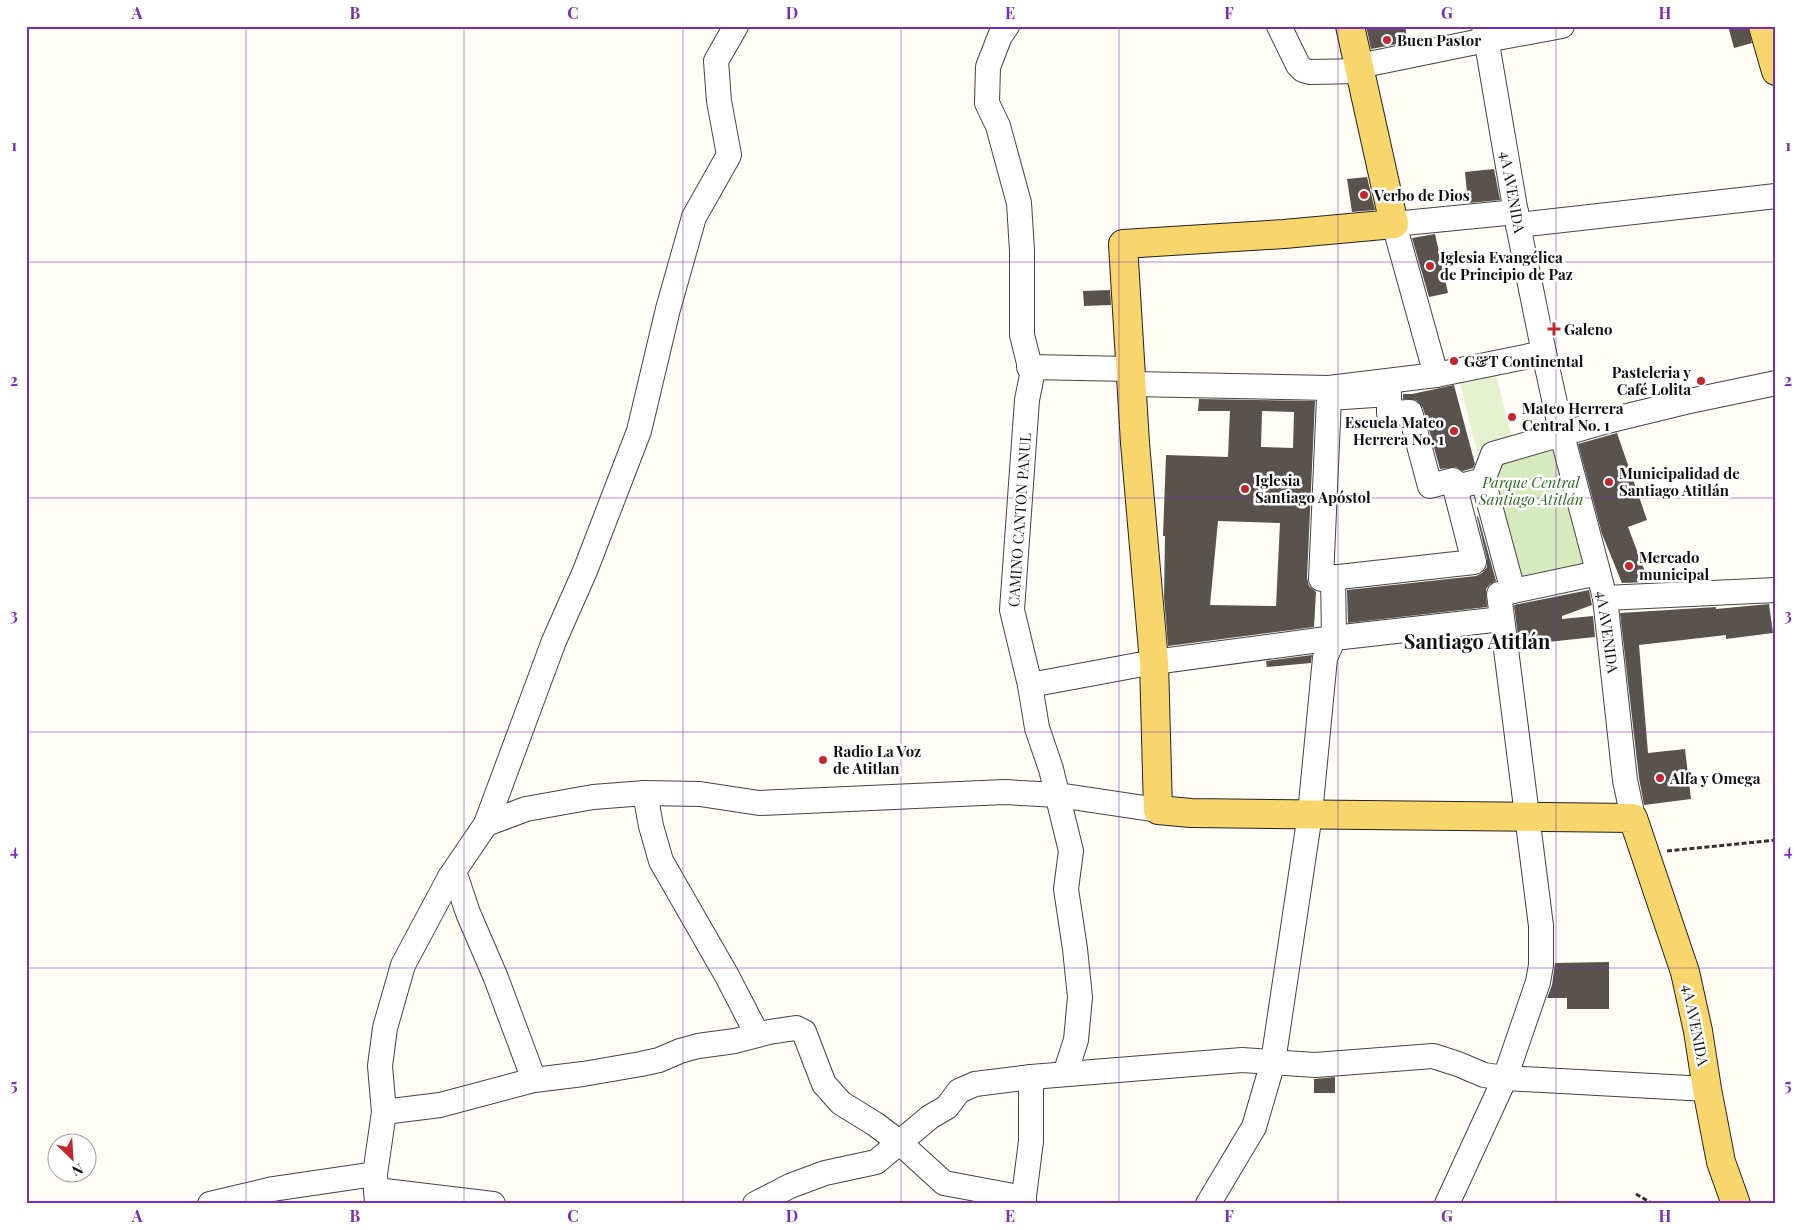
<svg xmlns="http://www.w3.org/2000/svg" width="1802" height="1230" font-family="'Playfair Display',serif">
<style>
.green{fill:#d5ebbd}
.pitch{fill:#e6f2cf}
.building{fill:#5a524d;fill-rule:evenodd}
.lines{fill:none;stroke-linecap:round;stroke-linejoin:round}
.minor-casing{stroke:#444;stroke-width:26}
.major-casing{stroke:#222;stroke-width:30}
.path{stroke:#333;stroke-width:3;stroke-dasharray:5 2.5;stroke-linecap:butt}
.minor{stroke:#fff;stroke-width:24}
.major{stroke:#f9d66b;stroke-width:28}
.grid{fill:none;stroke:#7b2cbf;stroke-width:1;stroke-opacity:0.55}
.poi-dot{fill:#c4262e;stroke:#fff;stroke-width:2}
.labels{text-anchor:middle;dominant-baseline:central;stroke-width:5;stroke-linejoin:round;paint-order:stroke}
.poi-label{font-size:15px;font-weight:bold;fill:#111;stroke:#fff;text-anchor:start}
.street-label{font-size:15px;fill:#111;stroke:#fff}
.park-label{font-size:15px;font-style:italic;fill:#2f6b1f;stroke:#fff}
.district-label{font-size:20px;font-weight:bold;fill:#111;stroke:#fff}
.neatline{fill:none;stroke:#7b2cbf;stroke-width:2}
.grid-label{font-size:16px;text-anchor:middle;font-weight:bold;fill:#7b2cbf}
</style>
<rect width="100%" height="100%" fill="#fffdf5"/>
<path class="green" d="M1554 444 1585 565 1522 580 1490 473 1499 459Z"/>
<path class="pitch" d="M1495 370 1513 443 1477 452 1459 379Z"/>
<g class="building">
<path d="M1366 26H1405L1408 42 1371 49Z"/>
<path d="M1728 26H1748L1752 43 1734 48Z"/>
<path d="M1494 169 1500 200 1468 203 1465 172Z"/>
<path d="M1367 177 1375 210 1352 212 1347 179Z"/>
<path d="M1435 234 1448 293 1429 297 1412 238Z"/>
<path d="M1110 290 1111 305 1084 306 1083 291Z"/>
<path d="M1454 385 1475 464 1473 468 1463 471 1456 467 1440 469 1423 408 1416 400 1403 399V394H1412Z"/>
<path d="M1199 399 1315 401 1307 578 1309 586 1316 592 1314 627 1168 646 1164 597 1165 536H1163L1166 455 1228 457 1230 411H1198ZM1262 411 1294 412 1293 448 1261 447ZM1218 521 1280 523 1276 606 1210 605Z"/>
<path d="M1617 433 1647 520 1628 527 1649 582 1622 583 1602 534 1578 444Z"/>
<path d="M1478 516 1496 581 1490 584 1486 589 1487 607 1348 623 1347 590 1476 576 1482 573 1487 567V559L1477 517Z"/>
<path d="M1589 590 1592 605 1562 616V619L1593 616 1595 637 1519 645 1514 605Z"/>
<path d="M1769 604 1773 633 1726 639V635L1639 645 1648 753 1685 749 1691 799 1644 805 1639 778 1620 613 1716 607V609Z"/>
<path d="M1312 655 1311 663 1267 667 1266 661Z"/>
<path d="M1609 962V1009H1567V998H1547L1552 985 1555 963Z"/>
<path d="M1335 1077V1093H1314V1079Z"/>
</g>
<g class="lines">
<g class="minor-casing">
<g id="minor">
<path d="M1007 26 1000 36 988 67 987 103 998 126 1019 203 1022 251V335L1032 375 1027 400 1012 610 1030 685 1037 728 1051 769 1071 851 1066 889 1075 949 1080 997 1076 1040 1065 1074"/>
<path d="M1279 26 1298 65 1303 70 1310 72 1360 71"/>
<path d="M1484 26 1518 225 1544 353 1562 435 1605 598 1625 780 1633 818"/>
<path d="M1359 66 1486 40 1562 26"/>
<path d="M1518 225 1776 196"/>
<path d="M1029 367 1131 369"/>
<path d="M1436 375 1394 224 1516 212"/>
<path d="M1132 384 1329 388 1436 375 1544 353"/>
<path d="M1389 394V413L1410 412 1430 486 1453 480 1474 562 1321 579 1329 398Z"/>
<path d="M1483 480 1513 591"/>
<path d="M1456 487 1483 480 1493 454 1607 421 1685 402 1776 383"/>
<path d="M1605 598 1776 590"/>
<path d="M1030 685 1154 662 1334 638 1502 619"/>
<path d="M645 793 651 826 661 861 727 976 757 1034"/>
<path d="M486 824 526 809 593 797 645 793 700 794 759 803 1004 792 1058 795 1158 810"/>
<path d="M450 877 457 880 468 913 496 978 534 1080"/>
<path d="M384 1112 440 1105 534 1080 583 1074 641 1064 659 1060 680 1051 698 1046 735 1041 769 1032 796 1028 804 1032 824 1084 841 1103 875 1124 899 1142 944 1183 1024 1198"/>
<path d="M376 1190 493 1204"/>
<path d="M210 1204 273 1189 375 1174"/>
<path d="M377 1204 375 1174 384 1112 380 1066 385 1028 403 965 450 877 486 824 554 641 585 571 639 431 668 309 694 217 729 155 719 101 716 61 736 26"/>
<path d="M755 1204 790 1186 825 1173 876 1162 930 1117 947 1107 959 1091 975 1084 1031 1077 1242 1060 1315 1065 1433 1056 1458 1064 1484 1075 1505 1078 1707 1089"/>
<path d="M1023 1204 1031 1141V1077"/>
<path d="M1208 1204 1254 1127 1273 1062 1310 814 1325 658 1334 638 1333 577"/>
<path d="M1447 1204 1505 1078 1538 982 1541 965V926L1499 594 1598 573"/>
</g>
</g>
<g class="major-casing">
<g id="major">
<path d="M1350 26 1394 224 1284 234 1123 244 1135 443 1154 662 1158 810 1191 813 1633 818 1685 972 1698 1031 1707 1089 1721 1162 1736 1204"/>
<path d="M1763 26 1776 71"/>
</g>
</g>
<g class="path">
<path d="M1667 851 1776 840"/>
<path d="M1636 1194 1653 1204"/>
</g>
<use href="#minor" class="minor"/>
<use href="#major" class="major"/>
</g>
<path class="grid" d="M246 26V1204M464 26V1204M683 26V1204M901 26V1204M1119 26V1204M1338 26V1204M1556 26V1204M26 262H1776M26 498H1776M26 732H1776M26 968H1776"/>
<g class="poi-dot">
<circle cx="1387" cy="40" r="5"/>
<circle cx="1364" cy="195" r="5"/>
<circle cx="1430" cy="266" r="5"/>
<path d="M1551.5 321.5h5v5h5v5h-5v5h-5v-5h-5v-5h5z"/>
<circle cx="1454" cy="361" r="5"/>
<circle cx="1701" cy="381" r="5"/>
<circle cx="1512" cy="417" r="5"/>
<circle cx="1454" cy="431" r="5"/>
<circle cx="1609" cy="482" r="5"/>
<circle cx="1245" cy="489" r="5"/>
<circle cx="1629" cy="566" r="5"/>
<circle cx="823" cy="760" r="5"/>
<circle cx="1660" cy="778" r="5"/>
</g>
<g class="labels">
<g class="poi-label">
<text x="1397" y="40">Buen Pastor</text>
<text x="1374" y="195">Verbo de Dios</text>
<text x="1440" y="257">Iglesia Evangélica<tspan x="1440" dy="17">de Principio de Paz</tspan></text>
<text x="1564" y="329">Galeno</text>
<text x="1464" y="361">G&amp;T Continental</text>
<text x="1691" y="372" text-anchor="end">Pasteleria y<tspan x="1691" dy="17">Café Lolita</tspan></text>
<text x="1522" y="408">Mateo Herrera<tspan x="1522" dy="17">Central No. 1</tspan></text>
<text x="1444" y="422" text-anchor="end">Escuela Mateo<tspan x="1444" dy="17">Herrera No. 1</tspan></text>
<text x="1619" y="473">Municipalidad de<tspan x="1619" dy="17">Santiago Atitlán</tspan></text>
<text x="1255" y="480">Iglesia<tspan x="1255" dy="17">Santiago Apóstol</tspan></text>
<text x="1639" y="557">Mercado<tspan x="1639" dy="17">municipal</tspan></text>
<text x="833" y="751">Radio La Voz<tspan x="833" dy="17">de Atitlan</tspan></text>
<text x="1670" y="778">Alfa y Omega</text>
</g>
<g class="street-label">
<text transform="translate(1513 192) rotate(80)">4A AVENIDA</text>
<text transform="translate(1019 520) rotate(-86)">CAMINO CANTON PANUL</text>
<text transform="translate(1608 632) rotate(82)">4A AVENIDA</text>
<text transform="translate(1696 1025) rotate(79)">4A AVENIDA</text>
</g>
<g class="park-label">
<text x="1531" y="482">Parque Central<tspan x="1531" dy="17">Santiago Atitlán</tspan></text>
</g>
<g class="district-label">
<text x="1477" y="640">Santiago Atitlán</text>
</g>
</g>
<rect width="1802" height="1230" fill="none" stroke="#ffffff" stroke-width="55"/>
<g transform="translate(72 1158) rotate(155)"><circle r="24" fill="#ffffff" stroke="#a0a0a0"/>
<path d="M0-4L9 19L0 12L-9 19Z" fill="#c4262e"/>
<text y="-8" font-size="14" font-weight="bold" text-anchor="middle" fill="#111111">N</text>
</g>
<rect x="28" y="28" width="1746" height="1174" class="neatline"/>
<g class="grid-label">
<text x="137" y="19">A</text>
<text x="355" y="19">B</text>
<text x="573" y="19">C</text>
<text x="792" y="19">D</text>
<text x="1010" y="19">E</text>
<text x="1229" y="19">F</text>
<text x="1447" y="19">G</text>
<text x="1665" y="19">H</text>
<text x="14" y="151">1</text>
<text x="1788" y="151">1</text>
<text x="14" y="386">2</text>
<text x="1788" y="386">2</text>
<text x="14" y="621">3</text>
<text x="1788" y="621">3</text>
<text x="14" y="856">4</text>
<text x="1788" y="856">4</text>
<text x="14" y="1091">5</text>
<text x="1788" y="1091">5</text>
<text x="137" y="1222">A</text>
<text x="355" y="1222">B</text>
<text x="573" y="1222">C</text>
<text x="792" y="1222">D</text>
<text x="1010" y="1222">E</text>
<text x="1229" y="1222">F</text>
<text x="1447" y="1222">G</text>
<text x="1665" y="1222">H</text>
</g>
</svg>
